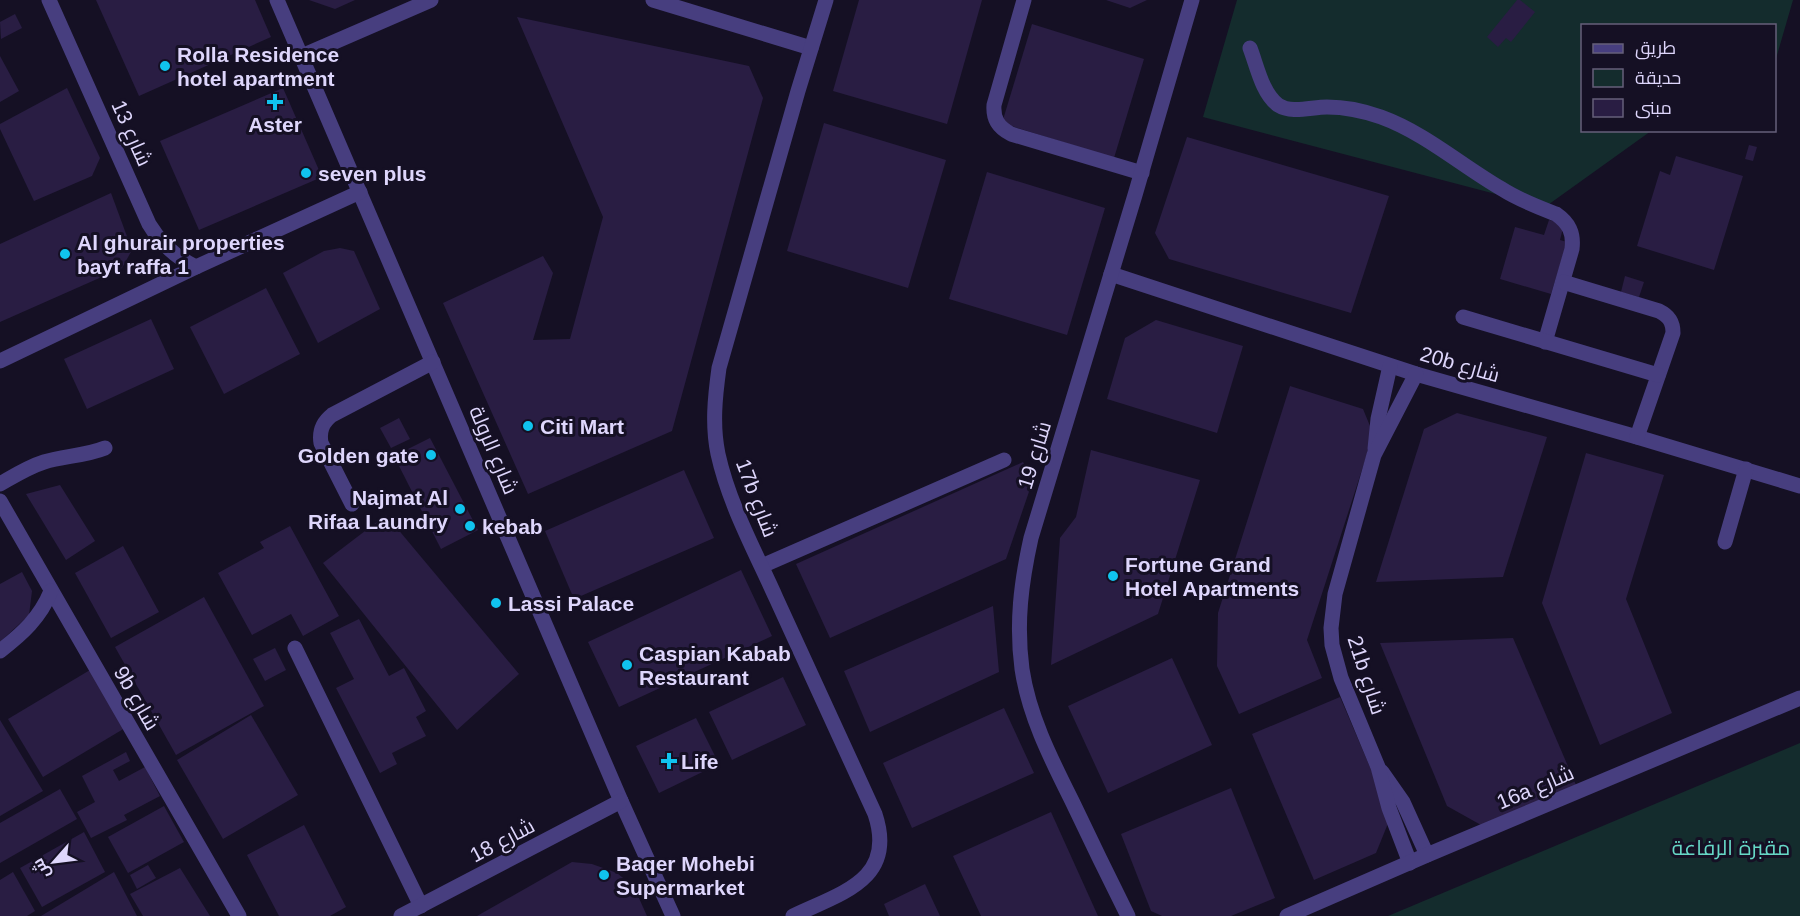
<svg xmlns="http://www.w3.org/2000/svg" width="1800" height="916" font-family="Arial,Cairo,sans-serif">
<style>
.green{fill:#142c2d}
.building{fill:#291d43}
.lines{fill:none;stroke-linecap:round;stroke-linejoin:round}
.minor{stroke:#473e7f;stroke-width:15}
.poi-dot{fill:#10c3ee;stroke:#151024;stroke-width:2}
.labels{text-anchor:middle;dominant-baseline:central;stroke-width:6;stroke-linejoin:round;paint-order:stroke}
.poi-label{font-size:21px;font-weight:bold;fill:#ded6fc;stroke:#151024;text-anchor:start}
.street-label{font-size:21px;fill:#ded6fc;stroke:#151024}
.park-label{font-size:21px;fill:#66d8c6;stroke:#151024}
</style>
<rect width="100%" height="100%" fill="#151024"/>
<g class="green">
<path d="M1237 0H1793L1775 62 1774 26H1582V130L1651 131 1545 207 1203 117Z"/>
<path d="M1800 743V916H1388Z"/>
</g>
<g class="building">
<path d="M96 0H255L271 37 139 96Z"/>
<path d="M309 0H355L335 9Z"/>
<path d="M859 0H982L947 124 833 91Z"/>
<path d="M1106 0H1147L1130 8Z"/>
<path d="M1517 0H1520L1535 12 1511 42 1506 38 1498 47 1487 37Z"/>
<path d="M15 14 22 28 1 39 0 22Z"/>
<path d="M517 17 749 66 763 98 672 431 528 494 443 303 543 256 553 273 533 340 570 339 603 217Z"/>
<path d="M1032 24 1144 59 1114 158 1002 123Z"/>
<path d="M0 56 19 91 0 102Z"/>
<path d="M67 88 100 158 92 176 34 201 0 129V124Z"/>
<path d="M283 88 322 177 199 230 160 141Z"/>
<path d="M824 123 946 160 908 288 787 251Z"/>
<path d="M1187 137 1389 196 1351 313 1169 259 1155 233Z"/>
<path d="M1749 145 1757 147 1753 161 1745 159Z"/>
<path d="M1676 156 1743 176 1714 270 1637 246 1660 171 1670 175Z"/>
<path d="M987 172 1105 208 1067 335 949 299Z"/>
<path d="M111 193 132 250 122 268 0 322V244Z"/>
<path d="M1549 220 1564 224 1560 240 1567 242 1551 294 1500 279 1515 227 1544 235Z"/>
<path d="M340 248 354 251 380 309 318 343 283 273 324 251Z"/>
<path d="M1625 276 1644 282 1639 297 1621 292Z"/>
<path d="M266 288 300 354 224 394 190 327Z"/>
<path d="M151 319 174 369 87 409 64 359Z"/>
<path d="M1156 320 1243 346 1217 433 1107 399 1125 338Z"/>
<path d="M1290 386 1363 409 1370 426V445L1307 640 1322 678 1239 714 1217 666 1218 613Z"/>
<path d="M1457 413 1547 437 1503 577 1376 582 1424 429Z"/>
<path d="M399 418 410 439 391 448 380 428Z"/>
<path d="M430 438 478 530 441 549 394 456Z"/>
<path d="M1091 450 1200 480 1158 614 1051 665 1060 538 1076 517Z"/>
<path d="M1586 453 1664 475 1626 599 1672 713 1600 745 1542 603Z"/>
<path d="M1023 462 1033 480 1006 559 830 638 796 564Z"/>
<path d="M684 470 714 538 574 599 545 531Z"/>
<path d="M60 485 95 541 66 560 26 494Z"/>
<path d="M386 515 519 674 457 730 323 563Z"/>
<path d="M290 526 339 616 303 636 291 614 252 635 218 573 264 548 260 542Z"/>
<path d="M123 546 159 612 111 638 75 573Z"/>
<path d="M741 570 772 636 619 707 588 642Z"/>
<path d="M22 572 32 591 29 615 0 642V584Z"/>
<path d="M204 597 264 706 176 755 115 647Z"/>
<path d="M993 606 999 672 870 732 844 671Z"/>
<path d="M359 619 389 676 404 668 426 711 416 717 426 736 392 753 397 764 380 773 336 688 354 679 330 633Z"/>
<path d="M1513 638 1576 785 1481 825 1447 806 1380 643Z"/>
<path d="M275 648 286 670 265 681 253 659Z"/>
<path d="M1172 658 1212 745 1108 793 1068 706Z"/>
<path d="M90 670 125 728 43 777 8 719Z"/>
<path d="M783 677 806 725 732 760 709 712Z"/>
<path d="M1340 697 1391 816 1376 853 1314 880 1252 734Z"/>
<path d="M1004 708 1034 773 912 828 883 763Z"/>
<path d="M251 715 298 795 223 839 177 760Z"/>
<path d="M696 718 719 764 659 793 636 746Z"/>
<path d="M0 720 43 791 0 816Z"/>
<path d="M126 752 130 761 113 770 119 781 145 767 160 796 124 815 127 820 91 838 77 812 95 802 82 776Z"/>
<path d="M1231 788 1275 898 1231 916H1162L1151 911 1121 834Z"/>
<path d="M60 789 77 819 0 863V823Z"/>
<path d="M164 806 184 842 128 873 108 837Z"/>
<path d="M1051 812 1098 916H981L953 856Z"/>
<path d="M304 825 346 907 330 916H279L247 855Z"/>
<path d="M84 832 105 872 42 907 20 868Z"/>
<path d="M572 862 592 864 617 873 634 887 647 916H477Z"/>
<path d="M148 865 156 878 137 889 130 875Z"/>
<path d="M180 868 210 916H143L130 894Z"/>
<path d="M13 872 35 911 27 916H0V880Z"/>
<path d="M114 872 137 916H41Z"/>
<path d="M925 884 940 916H889L884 904Z"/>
</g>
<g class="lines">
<g class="minor">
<path d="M49 0 149 224C161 244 175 257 196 267"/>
<path d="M277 0 621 801 673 916"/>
<path d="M653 0 811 48"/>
<path d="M1024 0 994 105C993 119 998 127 1011 134L1142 173"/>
<path d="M1250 48C1257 66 1262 93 1278 105 1292 114 1311 107 1327 107 1345 107 1364 111 1381 117 1425 133 1462 166 1502 189 1519 200 1538 207 1556 214 1569 223 1574 233 1572 249L1545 342"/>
<path d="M302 56 431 0"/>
<path d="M1111 274 1416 374 1637 437 1800 486"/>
<path d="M1563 282 1659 311C1669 316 1673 322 1673 333L1637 437"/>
<path d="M1463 317 1658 375"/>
<path d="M0 361 196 267 360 192"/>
<path d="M1375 449 1378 419 1390 366"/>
<path d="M0 484C14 476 28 467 44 462 64 456 85 456 105 448"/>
<path d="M0 501 239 916"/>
<path d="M352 504 321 443C319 431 322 423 332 415L433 362"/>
<path d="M1725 542 1746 469"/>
<path d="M762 566 1004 460"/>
<path d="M295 648 421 906"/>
<path d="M0 651C22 634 40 618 51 591"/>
<path d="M1382 772 1403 802 1427 855"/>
<path d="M1410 863 1389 808 1378 767 1341 678 1332 645 1331 628 1335 594 1374 455 1416 374"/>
<path d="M401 916 621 801"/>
<path d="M793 916C841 893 897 880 875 814 842 742 809 670 776 598 755 551 729 504 718 454 712 425 715 397 719 368L798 91 826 0"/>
<path d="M1128 916C1109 878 1090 839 1072 801 1051 759 1029 716 1022 669 1016 623 1021 583 1031 538L1135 195 1192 0"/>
<path d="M1287 916 1427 855 1800 698"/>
</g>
</g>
<g class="poi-dot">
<circle cx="165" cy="66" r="6"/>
<path d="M272 93h6v6h6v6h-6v6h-6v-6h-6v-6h6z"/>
<circle cx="306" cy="173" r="6"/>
<circle cx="65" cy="254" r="6"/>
<circle cx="528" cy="426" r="6"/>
<circle cx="431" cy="455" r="6"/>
<circle cx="460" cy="509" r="6"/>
<circle cx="470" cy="526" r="6"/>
<circle cx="1113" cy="576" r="6"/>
<circle cx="496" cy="603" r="6"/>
<circle cx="627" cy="665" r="6"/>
<path d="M666 752h6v6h6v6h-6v6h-6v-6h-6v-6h6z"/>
<circle cx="604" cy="875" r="6"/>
</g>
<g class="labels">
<g class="poi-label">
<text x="177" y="54">Rolla Residence<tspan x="177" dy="24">hotel apartment</tspan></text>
<text x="275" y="124" text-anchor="middle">Aster</text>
<text x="318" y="173">seven plus</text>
<text x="77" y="242">Al ghurair properties<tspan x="77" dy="24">bayt raffa 1</tspan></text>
<text x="540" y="426">Citi Mart</text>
<text x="419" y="455" text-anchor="end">Golden gate</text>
<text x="448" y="497" text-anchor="end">Najmat Al<tspan x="448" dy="24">Rifaa Laundry</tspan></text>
<text x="482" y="526">kebab</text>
<text x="1125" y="564">Fortune Grand<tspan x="1125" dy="24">Hotel Apartments</tspan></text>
<text x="508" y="603">Lassi Palace</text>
<text x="639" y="653">Caspian Kabab<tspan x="639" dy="24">Restaurant</tspan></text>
<text x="681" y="761">Life</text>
<text x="616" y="863">Baqer Mohebi<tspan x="616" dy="24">Supermarket</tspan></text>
</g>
<g class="street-label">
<text transform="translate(132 133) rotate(66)">شارع 13</text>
<text transform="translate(1460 364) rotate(16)">20b شارع</text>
<text transform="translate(494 450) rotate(67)">شارع الرولة</text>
<text transform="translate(1034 455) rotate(-73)">شارع 19</text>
<text transform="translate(757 498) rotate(69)">17b شارع</text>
<text transform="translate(1367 675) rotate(72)">21b شارع</text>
<text transform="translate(137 698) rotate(60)">9b شارع</text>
<text transform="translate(1535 787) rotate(-23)">16a شارع</text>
<text transform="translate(502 840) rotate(-28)">شارع 18</text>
</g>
<g class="park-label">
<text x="1731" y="847">مقبرة الرفاعة</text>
</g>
</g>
<rect x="1581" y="24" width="195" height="108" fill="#151024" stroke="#655f7a" stroke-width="1.5"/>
<rect x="1593" y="44" width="30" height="9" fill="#473e7f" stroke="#655f7a" stroke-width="1.5"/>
<text x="1635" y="54" font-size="18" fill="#ded6fc">طريق</text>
<rect x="1593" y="69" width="30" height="18" fill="#142c2d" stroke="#655f7a" stroke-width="1.5"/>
<text x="1635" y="84" font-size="18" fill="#ded6fc">حديقة</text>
<rect x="1593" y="99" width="30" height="18" fill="#291d43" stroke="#655f7a" stroke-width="1.5"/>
<text x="1635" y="114" font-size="18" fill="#ded6fc">مبنى</text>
<g transform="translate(54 862) rotate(242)" stroke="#151024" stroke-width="4.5" paint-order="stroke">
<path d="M0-4.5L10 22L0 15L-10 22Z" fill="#ded6fc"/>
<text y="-9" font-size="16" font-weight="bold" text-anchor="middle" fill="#ded6fc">ش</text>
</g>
</svg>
